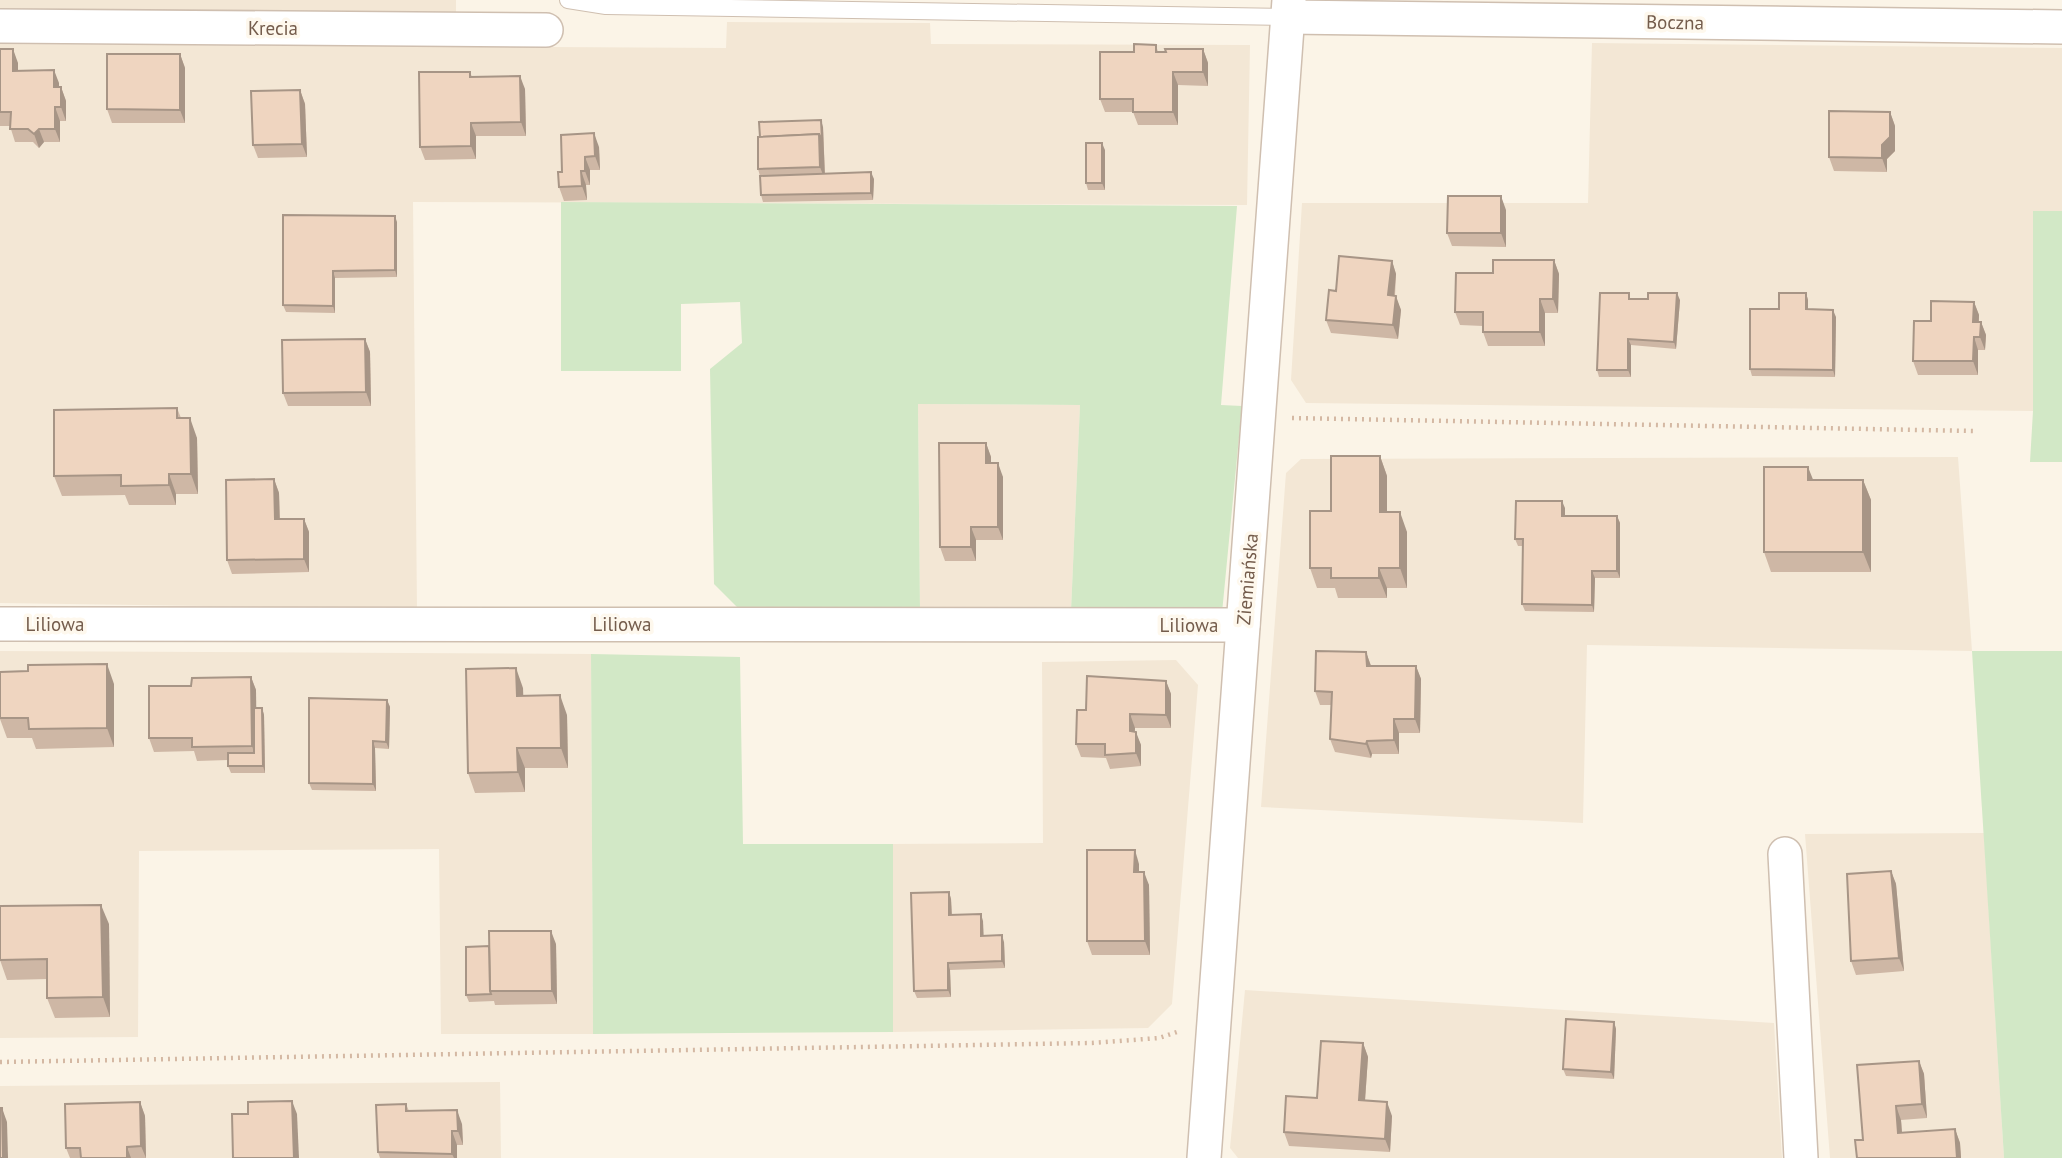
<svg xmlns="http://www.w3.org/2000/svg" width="2062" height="1158" font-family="'PT Sans',sans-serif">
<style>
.residential{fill:#f3e7d5}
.green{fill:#d2e8c6}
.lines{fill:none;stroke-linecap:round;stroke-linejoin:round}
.lane-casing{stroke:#cfbfb0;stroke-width:18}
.street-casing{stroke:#cfbfb0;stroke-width:36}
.path{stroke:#d4b8a3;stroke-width:4.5;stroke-dasharray:2 5;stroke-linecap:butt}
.lane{stroke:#fff;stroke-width:16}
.street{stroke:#fff;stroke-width:33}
.wall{fill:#ceb7a5}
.shaded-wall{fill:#a79586}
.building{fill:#efd5c0;stroke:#a79586;stroke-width:2}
.labels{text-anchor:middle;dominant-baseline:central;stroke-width:7;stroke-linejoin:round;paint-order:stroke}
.street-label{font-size:19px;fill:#745c4c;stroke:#fef8ed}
</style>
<rect width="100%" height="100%" fill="#fbf4e7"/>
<g class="residential">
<path d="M0 0H456V15L0 11Z"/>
<path d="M727 22 930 23 931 44 1250 45 1247 205 413 202 417 609 0 603V44L726 48Z"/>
<path d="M1592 43 2062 48V211H2033V411L1306 403 1291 380 1302 203H1588Z"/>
<path d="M918 404 1080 405 1071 611H920Z"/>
<path d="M1958 457 1972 651 1587 645 1583 823 1261 807 1286 473 1301 459Z"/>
<path d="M0 651 591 654 593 1034H441L439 849 139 851 138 1037 0 1038Z"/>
<path d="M1176 660 1198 685 1172 1004 1148 1028 893 1032V844L1043 843 1042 662Z"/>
<path d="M1984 833 2004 1158H1830L1805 834Z"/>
<path d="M1245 990 1774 1023 1782 1158H1238L1230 1148Z"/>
<path d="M500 1082 501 1158H0V1086Z"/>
</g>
<g class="green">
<path d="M561 202 1237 206 1221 405 1242 406 1222 613 1071 611 1080 405 918 404 920 611H741L714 584 710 369 742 343 740 302 681 304V371H561Z"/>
<path d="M2033 211H2062V462H2030L2033 411Z"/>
<path d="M1972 651H2062V1158H2004Z"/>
<path d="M591 654 740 657 743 844H893V1032L593 1034Z"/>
</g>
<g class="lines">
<g class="lane-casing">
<path id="lane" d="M568 0 606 6 1287 17"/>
</g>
<g class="street-casing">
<g id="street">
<path d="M1287 17 2062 27"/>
<path d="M0 26 546 30"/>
<path d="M0 624 1243 625"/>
<path d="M1785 854 1801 1158"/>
<path d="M1204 1158 1289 0"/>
</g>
</g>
<g class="path">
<path d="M1292 418 1973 431"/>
<path d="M0 1062 1092 1043 1159 1038 1180 1031"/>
</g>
<use href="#lane" class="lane"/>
<use href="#street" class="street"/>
</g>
<g class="wall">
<path d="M1156 45 1158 52 1203 49 1208 63V86L1178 85V125H1138L1133 112H1105L1100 99 1134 52Z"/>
<path d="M0 49 18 63V71L59 83V87H61L66 101V121H60V142H44L39 148 33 142H15L10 126H0Z"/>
<path d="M180 54 185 68V123H112L107 109Z"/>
<path d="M470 72 472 77 525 89 526 136H476V159L425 160 420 147Z"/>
<path d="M300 90 305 104 307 157 258 158 253 145Z"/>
<path d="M1890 112 1895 126V151L1887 159V172L1834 171 1829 157Z"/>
<path d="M823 127 825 174 874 179 873 200 763 202 761 195 760 176 758 169Z"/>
<path d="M599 147 600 170H590V185H586L587 200 564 201 559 187 562 172Z"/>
<path d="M1105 150V190H1088L1086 183Z"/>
<path d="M1506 210V247L1452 246 1447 233Z"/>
<path d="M397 222V277L335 278V313L286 312 283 305Z"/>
<path d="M1554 260 1559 274 1558 313H1545V346H1488L1483 332V326L1460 325 1455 312 1493 273Z"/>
<path d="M1392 261 1396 274 1395 296 1401 310 1398 339 1331 333 1326 320 1336 291Z"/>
<path d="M1806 293 1808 300V309L1836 317 1835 377 1752 376 1750 369 1779 309Z"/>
<path d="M1631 299 1680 300 1676 349 1631 345V377H1599L1597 370Z"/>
<path d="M1974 302 1979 315V322H1981L1986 335 1985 350H1978V375H1918L1913 361 1931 321Z"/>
<path d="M365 339 370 352 371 406H288L283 393Z"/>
<path d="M177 408 181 418 197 438 198 494H176V505H129L125 495 62 496 54 476Z"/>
<path d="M986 443 991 457V463L1003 477V540H976V561H945L940 547Z"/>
<path d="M1380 456 1387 476V512L1407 532V588H1387V598H1338L1335 588H1317L1310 568 1331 511Z"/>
<path d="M274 479 279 493 280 519H304L309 532V572L232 574 227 560Z"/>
<path d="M1863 480 1871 500V572H1771L1764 552Z"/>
<path d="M1565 508V516H1617L1620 523V578H1595L1594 612 1525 611 1522 604V546H1518L1515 539Z"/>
<path d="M1366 652 1371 666H1416L1421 679 1420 733H1399V754H1372L1371 758 1335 752 1330 739 1331 705H1320L1315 691Z"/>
<path d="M28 671 114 684V747L36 749 32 738H7L0 719V672Z"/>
<path d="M251 677 256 690V708H262L264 715 265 773H231L228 766V760L197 761 194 751 154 752 149 738 191 686Z"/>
<path d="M1166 681 1171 694V728H1135V732L1141 745V766L1110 769 1106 758 1081 757 1076 744 1086 710Z"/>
<path d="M523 688V696L567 715 568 768H525V792L475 793 468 773Z"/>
<path d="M387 700 390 707 389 749 375 748 376 791 312 790 309 783Z"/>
<path d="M1139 864V872L1149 885 1150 955H1092L1087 941Z"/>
<path d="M1891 871 1896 884 1904 971 1856 975 1851 961Z"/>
<path d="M949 892 951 899 952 915 983 921V936L1004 942 1005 968 950 970 951 997 917 998 914 991Z"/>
<path d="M109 924 110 1017 55 1018 47 998V979L7 980 0 960Z"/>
<path d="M556 944 557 1004 495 1005 494 1001 469 1002 466 995Z"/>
<path d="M1614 1022 1616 1029 1614 1079 1566 1076 1563 1069Z"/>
<path d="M1363 1043 1368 1057 1365 1101 1392 1116 1390 1152 1289 1146 1284 1132 1317 1098Z"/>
<path d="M1919 1061 1924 1074 1927 1118 1901 1120 1902 1133 1955 1129 1960 1143 1961 1158H1857L1863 1140Z"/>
<path d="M140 1102 145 1116 146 1158H70L66 1148Z"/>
<path d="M406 1104 409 1111 462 1124 463 1145H457V1158H380L378 1152Z"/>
</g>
<g class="shaded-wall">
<path d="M13 49 18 63V84L13 71Z"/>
<path d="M1203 49 1208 63V86L1203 72Z"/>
<path d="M180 54 185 68V123L180 110Z"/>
<path d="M54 70 59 83V101L54 87Z"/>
<path d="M1173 72 1178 85V125L1173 112Z"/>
<path d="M520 76 525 89 526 136 521 122Z"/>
<path d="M61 87 66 101V121L61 107Z"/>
<path d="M300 90 305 104 307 157 302 144Z"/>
<path d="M55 107 60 121V142L55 129Z"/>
<path d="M1890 112 1895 126V151L1887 159V172L1882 158V145Z"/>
<path d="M821 120 823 127 825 180 820 167 819 134Z"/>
<path d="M471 123 476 136V159L471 146Z"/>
<path d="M39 129 44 142 39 148 34 134Z"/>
<path d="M594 133 599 147 600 170 595 156Z"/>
<path d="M1102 143 1105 150V190L1102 183Z"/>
<path d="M585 157 590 170V185L585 171Z"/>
<path d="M581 171 586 185 587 200 582 186Z"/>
<path d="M871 172 874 179 873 200 871 193Z"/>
<path d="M1501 196 1506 210V247L1501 233Z"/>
<path d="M395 216 397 222V277L395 270Z"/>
<path d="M1554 260 1559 274 1558 313 1553 299Z"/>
<path d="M1392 261 1396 274 1393 309 1388 295Z"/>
<path d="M333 271 335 278V313L333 306Z"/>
<path d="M1677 293 1680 300 1676 349 1674 342Z"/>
<path d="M1806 293 1808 300V316L1806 309Z"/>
<path d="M1396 296 1401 310 1398 339 1393 325Z"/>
<path d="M1540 299 1545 313V346L1540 332Z"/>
<path d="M1974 302 1979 315 1978 335 1973 322Z"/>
<path d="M1833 310 1836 317 1835 377 1833 370Z"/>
<path d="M1981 322 1986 335 1985 350 1980 337Z"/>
<path d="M1974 337 1978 350V375L1973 361Z"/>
<path d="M365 339 370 352 371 406 366 392Z"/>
<path d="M1628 339 1631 345V377L1628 370Z"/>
<path d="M190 418 197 438 198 494 191 474Z"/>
<path d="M986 443 991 457V477L986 463Z"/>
<path d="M1380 456 1387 476V532L1380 512Z"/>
<path d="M998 463 1003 477V540L998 527Z"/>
<path d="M1808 467 1816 487 1808 480Z"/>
<path d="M169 474 176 494V505L169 485Z"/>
<path d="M274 479 279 493 280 533 275 519Z"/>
<path d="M1863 480 1871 500V572L1863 552Z"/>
<path d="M1562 501 1565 508V523L1562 516Z"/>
<path d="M1400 512 1407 532V588L1400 568Z"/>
<path d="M1617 516 1620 523V578L1617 571Z"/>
<path d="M304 519 309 532V572L304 559Z"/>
<path d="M971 527 976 540V561L971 547Z"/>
<path d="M1379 568 1387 588V598L1379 578Z"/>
<path d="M1592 571 1595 578 1594 612 1592 605Z"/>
<path d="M1366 652 1371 666H1367Z"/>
<path d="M107 664 114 684V747L107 728Z"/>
<path d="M1416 666 1421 679 1420 733 1415 719Z"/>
<path d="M516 668 523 688 524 716 517 696Z"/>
<path d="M251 677 256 690 257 760 252 746Z"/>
<path d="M1166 681 1171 694V728L1166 715Z"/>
<path d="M560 695 567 715 568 768 561 748Z"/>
<path d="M387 700 390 707 389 749 386 742Z"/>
<path d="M262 708 264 715 265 773 263 766Z"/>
<path d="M1130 714 1135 728 1134 745 1130 731Z"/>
<path d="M1394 719 1399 733V754L1394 740Z"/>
<path d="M1136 732 1141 745V766L1136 753Z"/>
<path d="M373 741 375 748 376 791 373 784Z"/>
<path d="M1367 741 1372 754 1371 758 1366 744Z"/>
<path d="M517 748 525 768V792L518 772Z"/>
<path d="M1135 850 1139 864V885L1134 872Z"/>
<path d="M1891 871 1896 884 1904 971 1899 958Z"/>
<path d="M1144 872 1149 885 1150 955 1145 941Z"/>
<path d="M949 892 951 899 952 922 949 915Z"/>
<path d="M101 905 109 924 110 1017 103 997Z"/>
<path d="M981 914 983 921 984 943 981 936Z"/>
<path d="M551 931 556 944 557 1004 552 991Z"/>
<path d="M1002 935 1004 942 1005 968 1002 961Z"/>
<path d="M948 963 950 970 951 997 948 990Z"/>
<path d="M1614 1022 1616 1029 1614 1079 1611 1072Z"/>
<path d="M1363 1043 1368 1057 1364 1114 1359 1100Z"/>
<path d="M1919 1061 1924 1074 1927 1118 1922 1104Z"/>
<path d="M292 1101 297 1114 299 1158H294Z"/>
<path d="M140 1102 145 1116 146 1158 141 1146Z"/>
<path d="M1387 1102 1392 1116 1390 1152 1385 1139Z"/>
<path d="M1896 1106 1901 1120 1903 1147 1898 1133Z"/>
<path d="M2 1108 7 1122 8 1158H3Z"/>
<path d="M457 1110 462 1124 463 1145 458 1131Z"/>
<path d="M1955 1129 1960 1143 1961 1158H1957Z"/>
<path d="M452 1131 457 1145V1158H454L452 1154Z"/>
<path d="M127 1147 131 1158H127Z"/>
</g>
<g class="building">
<path d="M1134 44 1156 45V52H1166L1165 49H1203V72H1173V112H1133V99H1100V52H1134Z"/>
<path d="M0 49H13V71L54 70V87H61V107H55V129H39L34 134 28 129H10L11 112H0Z"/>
<path d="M107 54H180V110L107 109Z"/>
<path d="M419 72H470V77L520 76 521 122 471 123V146L420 147Z"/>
<path d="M300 90 302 144 253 145 251 91Z"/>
<path d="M1829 111 1890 112V137L1882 145V158L1829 157Z"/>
<path d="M821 120 822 141 819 134 760 137 759 122Z"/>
<path d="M594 133 595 156 585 157V171H581L582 186 559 187 558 172H562L561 135Z"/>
<path d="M819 134 820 167 758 169V137Z"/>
<rect x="1086" y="143" width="16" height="40"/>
<path d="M871 172V193L761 195 760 176Z"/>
<path d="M1448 196H1501V233H1447Z"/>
<path d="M283 215 395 216V270L333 271V306L283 305Z"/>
<path d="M1339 256 1392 261 1388 295 1396 296 1393 325 1326 320 1329 290 1336 291Z"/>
<path d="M1493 260H1554L1553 299H1540V332H1483V312H1455L1456 273H1493Z"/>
<path d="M1600 293H1629V299H1648V293H1677L1674 342 1628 339V370H1597Z"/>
<path d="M1779 293H1806V309L1833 310V370L1750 369V309H1779Z"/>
<path d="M1931 301 1974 302 1973 322H1981L1980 337H1974L1973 361H1913L1914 321H1931Z"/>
<path d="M365 339 366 392 283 393 282 340Z"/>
<path d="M177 408V418H190L191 474H169V485L121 486V475L54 476V410Z"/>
<path d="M939 443H986V463H998V527H971V547H940Z"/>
<path d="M1331 456H1380V512H1400V568H1379V578H1331V568H1310V511H1331Z"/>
<path d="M1764 467H1808V480H1863V552H1764Z"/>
<path d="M274 479 275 519H304V559L227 560 226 480Z"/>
<path d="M1516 501H1562V516H1617V571H1592V605L1522 604 1523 539H1515Z"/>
<path d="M1316 651 1366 652 1367 666H1416L1415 719H1394V740L1367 741 1366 744 1330 739 1332 692 1315 691Z"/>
<path d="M107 664V728L29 729 28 718H0V672L28 671V665Z"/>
<path d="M516 668 517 696 560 695 561 748H517L518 772 468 773 466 669Z"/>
<path d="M1087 676 1166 681V715L1130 714V731L1136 732V753L1105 755V744H1076L1077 710H1086Z"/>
<path d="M251 677 252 746 192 747V738H149V686H191L192 678Z"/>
<path d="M309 698 387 700 386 742 373 741V784L309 783Z"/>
<path d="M254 708H262L263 766H228V753H254Z"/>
<path d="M1087 850H1135L1134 872H1144L1145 941H1087Z"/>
<path d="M1891 871 1899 958 1851 961 1847 874Z"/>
<path d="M949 892V915L981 914V936L1002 935V961L948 963V990L914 991 911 893Z"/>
<path d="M101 905 103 997 47 998V959L0 960V906Z"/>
<path d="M489 931H551L552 991H490Z"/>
<path d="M489 946 490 991 491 994 466 995V947Z"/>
<path d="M1566 1019 1614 1022 1611 1072 1563 1069Z"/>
<path d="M1321 1041 1363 1043 1359 1100 1387 1102 1385 1139 1284 1132 1286 1096 1317 1098Z"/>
<path d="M1919 1061 1922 1104 1896 1106 1898 1133 1955 1129 1957 1158H1857L1855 1140H1863L1857 1065Z"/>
<path d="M292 1101 294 1158H233L232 1114H248V1102Z"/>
<path d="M140 1102 141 1146 127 1147V1158H81L80 1148H66L65 1104Z"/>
<path d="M406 1104V1111L457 1110 458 1131H452V1154L378 1152 376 1105Z"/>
<path d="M0 1108H2L3 1158H0Z"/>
</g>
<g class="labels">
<g class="street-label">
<text transform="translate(1675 22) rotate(1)">Boczna</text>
<text x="273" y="28">Krecia</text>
<text transform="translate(1247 579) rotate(-85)">Ziemiańska</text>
<text x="55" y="624">Liliowa</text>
<text x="622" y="624">Liliowa</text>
<text x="1189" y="625">Liliowa</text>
</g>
</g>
</svg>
